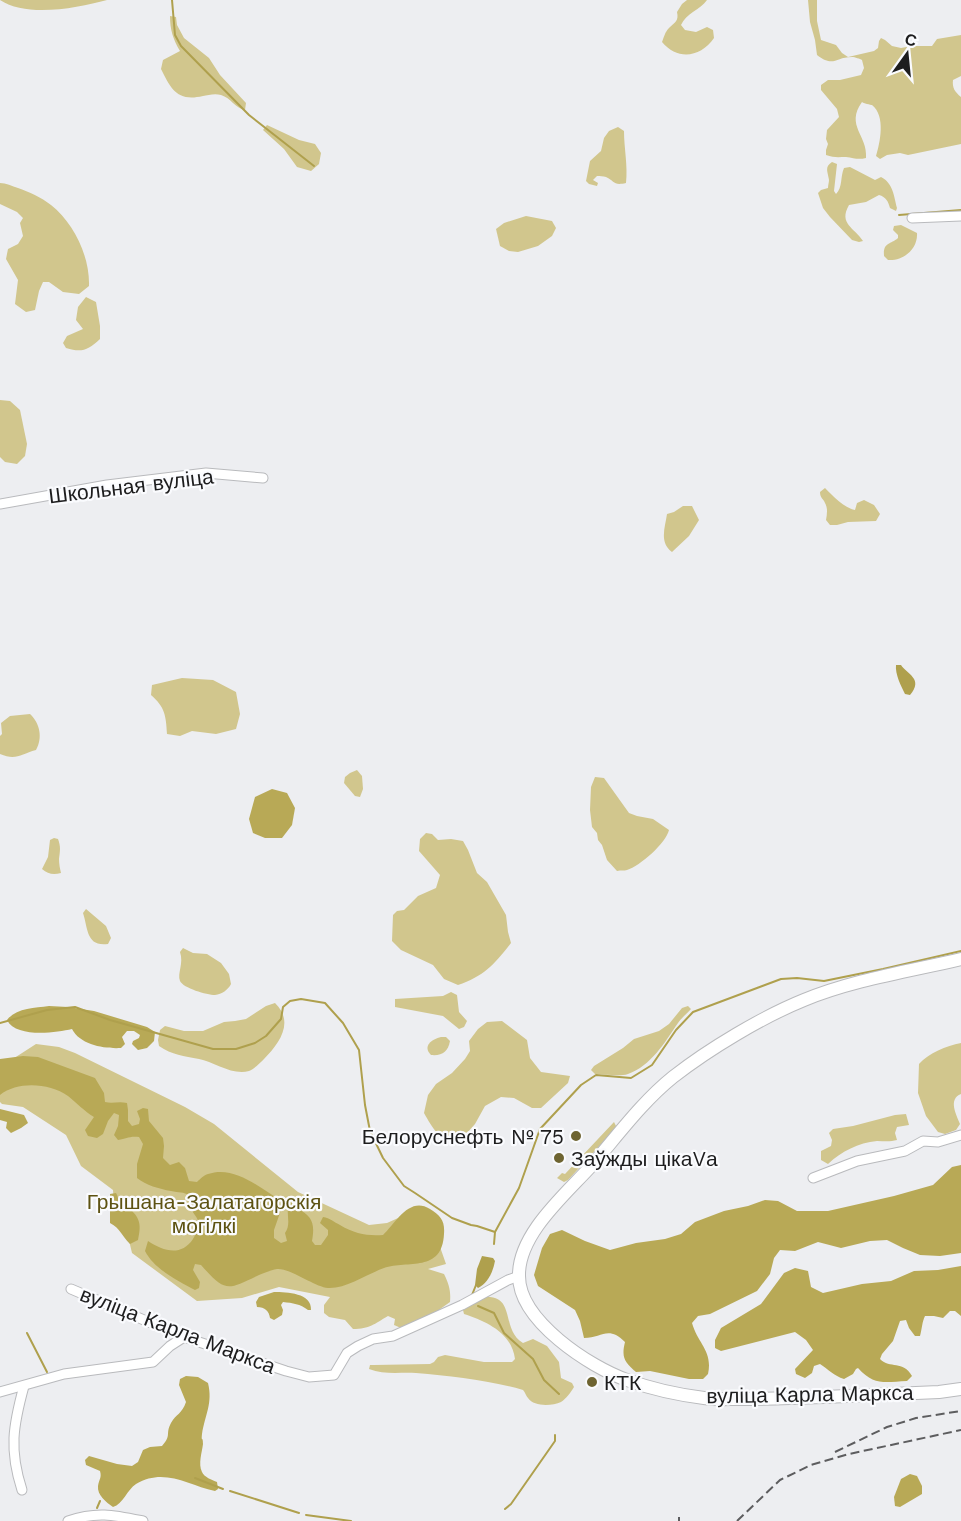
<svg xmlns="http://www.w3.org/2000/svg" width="961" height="1521" font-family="'Work Sans',sans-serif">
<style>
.green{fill:#d1c68d}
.forest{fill:#b8a956}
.water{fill:#afa04d}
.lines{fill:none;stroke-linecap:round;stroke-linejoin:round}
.stream{stroke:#afa04d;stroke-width:2}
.minor-casing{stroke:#b9babd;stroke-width:11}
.secondary-casing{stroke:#b9babd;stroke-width:14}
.minor{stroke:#fff;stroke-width:9}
.secondary{stroke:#fff;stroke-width:12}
.rail{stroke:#5d5d5f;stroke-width:2;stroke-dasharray:9 4.5;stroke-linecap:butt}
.poi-dot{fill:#6e6431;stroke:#fafbfe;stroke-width:2}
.labels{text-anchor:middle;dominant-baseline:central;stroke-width:4.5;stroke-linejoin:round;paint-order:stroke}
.street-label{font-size:21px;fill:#1d1d1e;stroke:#fafbfe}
.poi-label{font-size:21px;fill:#1d1d1e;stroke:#fafbfe;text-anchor:start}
.park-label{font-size:21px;fill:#5d5212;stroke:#fafbfe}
</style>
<rect width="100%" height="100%" fill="#edeef1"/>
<g class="green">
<path d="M0 0H107C77 8 27 18 0 0Z"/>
<path d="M687 0H707C700 10 686 13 681 25L685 30 696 32 707 27 713 30 714 38C701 57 678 61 662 42 664 37 665 32 669 28 675 22 679 21 677 12L682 4Z"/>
<path d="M808 0H817V21L821 40 836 45 842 53 848 57 874 51 878 48 879 41 881 38 885 40 892 46 901 48 912 46H932L937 39 961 35V76L953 80C952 88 955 92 961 97V144L908 155 900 153 887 155 880 159 876 156C880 143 886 116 872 105 871 105 863 103 862 102 845 126 868 135 866 158 858 160 854 158 846 157 839 157 834 158 826 155V150L828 144 826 139 827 130 839 117 837 109 821 90V85L828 80H840L861 75 864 68 862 60C860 59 855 57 852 57 835 57 834 68 817 55L815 40 810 22Z"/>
<path d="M170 16 176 17 177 25 184 38 209 58 220 75 246 103 245 110C235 108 231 98 221 95 215 93 208 95 203 96 177 102 171 89 161 69L163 60 180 51C173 39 170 30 170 16Z"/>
<path d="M267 125 299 140 315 144 321 153 319 164 311 171 297 167 284 149 263 130Z"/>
<path d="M618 127 624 131C624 148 628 166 626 183 613 186 615 181 606 177 603 176 600 176 597 176L593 180 598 183 597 186 589 184 586 181 590 161 601 151 604 138 609 131Z"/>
<path d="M832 162 837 164 834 191 836 194C843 187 840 177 844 168L850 167 875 180 881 177C893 183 894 196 897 208L896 211 890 208C888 201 886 197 879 195L866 202 849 205C838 224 855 228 863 241L859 242 852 240 830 217 823 208 818 193 821 190 828 188C828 185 829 182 829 180 828 172 824 167 832 162Z"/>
<path d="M0 183C6 183 12 186 18 188 29 192 41 197 51 205 74 223 90 257 89 286L79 294 63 292 49 282H43L39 291 35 310 26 312 15 304 18 280 6 259 8 249 18 244 23 236 20 223 23 218 17 212 0 204Z"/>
<path d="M526 216 552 221 556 228 552 236 538 246 518 252 509 251 500 246 496 229 504 223Z"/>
<path d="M901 225 917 233C918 249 904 261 888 260L884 256C883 242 890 245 898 238V235L893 230 894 226Z"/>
<path d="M86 297 96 302 100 326V339C88 350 82 353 66 348L63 343 67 336 83 329 76 320 78 307Z"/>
<path d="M0 400 10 401 20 410 27 444 25 456 17 464 5 462 0 457Z"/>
<path d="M825 488C833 496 844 508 855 510L857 503 864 500 874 505 880 514 876 521 848 522 837 525H830L826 520C827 514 828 508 825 503 823 498 820 498 820 492Z"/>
<path d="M683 506H692L699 520 689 536 672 552C659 542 665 528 667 514L674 512Z"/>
<path d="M182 678 213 680 236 692 240 714 236 729 216 734 192 731 180 736 167 734C166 716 165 707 151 695L152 685Z"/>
<path d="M30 714C40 723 43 738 36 750 21 754 16 761 0 754V736L2 734 1 723 10 716Z"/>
<path d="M357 770 362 776 363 789 360 797 355 796 344 783 345 777 350 773Z"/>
<path d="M595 777 604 778 629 813 637 816 653 819 669 830C666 843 640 866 627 870 624 871 621 870 617 871L607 860 602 845 598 840 597 833 592 827 590 810 591 787Z"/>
<path d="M426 833 432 834 438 840 451 839 463 841 468 850 477 873 487 882 506 915 508 932 511 943C495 964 483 977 458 985L444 979 433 965 401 950 392 941 393 915 397 911 404 910 418 896 436 888 440 875 419 851 420 839Z"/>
<path d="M54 838 58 839C61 847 60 851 59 859 59 864 60 869 61 873 53 875 48 874 42 869L48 857 50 840Z"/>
<path d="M86 909 106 926 111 938 108 944C86 947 88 928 83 913Z"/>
<path d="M183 948 193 953 207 954 221 963 229 974 231 984C228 990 222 994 215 995 207 995 183 988 180 981 177 973 184 964 180 952Z"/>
<path d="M451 992 457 995 459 1012 467 1021 464 1027 459 1029 443 1016 395 1007V999L443 996Z"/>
<path d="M275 1003C295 1022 279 1044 264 1059 260 1063 254 1069 249 1071 233 1076 214 1062 199 1059 184 1056 172 1055 159 1046L158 1040 160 1030 165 1026 184 1031H203L224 1022 235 1021 246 1019 266 1006Z"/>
<path d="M688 1006 691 1009C687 1014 681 1018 678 1023 665 1042 651 1066 628 1074 619 1077 605 1074 595 1074L591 1070 594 1066 623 1048 634 1039 659 1031 669 1024 682 1008Z"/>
<path d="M502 1021 527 1040 530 1058 541 1072 570 1076 568 1083 541 1108H532L514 1098 501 1097 485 1106 475 1124 458 1143C440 1142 432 1127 424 1113L428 1095 436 1084 452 1073 465 1059 470 1051 469 1041 478 1029 487 1022Z"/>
<path d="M441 1037H446L450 1041C448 1052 442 1056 431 1055 422 1046 432 1039 441 1037Z"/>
<path d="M961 1043V1094C948 1099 956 1114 960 1124L956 1130 945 1134 938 1132 926 1116 918 1093 919 1064C929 1053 946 1046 961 1043Z"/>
<path d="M36 1044 59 1047 75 1053 185 1107 214 1124 298 1192 369 1225 387 1223 416 1210 439 1244 446 1264 428 1269 444 1274C449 1284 451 1291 450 1302L436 1312 401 1328 394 1325 395 1319 388 1316C374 1324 370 1329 353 1329L345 1320 329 1317 324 1313V1305L330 1297 279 1287 242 1298 197 1301 132 1253 127 1232 115 1219 113 1190 81 1166 66 1135 23 1107 2 1104 0 1102V1078L5 1064Z"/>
<path d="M906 1114 909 1125 897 1127 895 1133 897 1140C890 1142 884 1141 877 1141 858 1143 842 1151 828 1164L821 1160V1151L831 1146 832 1140 829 1133 833 1129 853 1126 895 1115Z"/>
<path d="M614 1122 616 1126 615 1129 568 1180 564 1182 557 1178 562 1173 565 1174Z"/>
<path d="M483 1297C517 1294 500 1329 523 1343L533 1339 547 1346 559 1362 561 1378 572 1383 574 1387C571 1392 566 1399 561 1402 552 1406 534 1407 528 1398 526 1396 525 1392 523 1390 488 1380 452 1376 416 1373 400 1372 384 1375 369 1369L370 1365H374L430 1364 434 1362 438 1357 445 1355 484 1362H512L515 1359C512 1333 486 1321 464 1314L463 1310 471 1302Z"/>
</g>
<g class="forest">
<path d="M272 789 287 793 295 808 292 825 282 838H265L253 833 249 819 255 797Z"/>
<path d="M49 1006 68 1007 94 1011 147 1027 155 1032 154 1041 147 1048 138 1050 132 1044 133 1041 139 1038 140 1035 134 1031H127L122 1037 125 1044 121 1048C105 1049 80 1045 72 1029 55 1033 16 1038 7 1020 16 1008 34 1008 49 1006Z"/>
<path d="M23 1056 38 1057 95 1078 104 1093 105 1102C113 1104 118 1101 127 1103L128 1110V1121L132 1126 139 1124 140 1119 137 1111 143 1108 148 1109 149 1121 163 1138 164 1146 163 1158 170 1165 179 1162 185 1168 189 1181 197 1182C200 1179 204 1175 208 1174 234 1165 259 1187 280 1200L281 1210 274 1230V1238L281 1243 287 1241 285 1233C292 1223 285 1213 289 1202H295L296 1208C313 1216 315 1224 312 1241L315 1245H321L328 1235V1230L320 1223 323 1217C330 1218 334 1222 340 1225 355 1234 367 1236 383 1235 396 1223 409 1196 430 1209 441 1216 445 1221 444 1234 442 1273 408 1260 384 1268 367 1274 346 1289 328 1288 315 1287 290 1268 277 1269 271 1270 264 1273 259 1275 227 1290 226 1293 201 1265L195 1264 193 1270 200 1282 199 1288 195 1290C178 1281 154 1269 145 1251L148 1241C163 1251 181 1257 193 1239 195 1235 199 1230 199 1226 200 1218 191 1213 190 1205 189 1202 190 1199 190 1196 183 1191 179 1193 171 1191 159 1189 146 1185 137 1178V1164L143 1144 139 1137C128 1136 127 1139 118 1140L114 1135 118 1126 119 1115 114 1113 108 1121 103 1134 97 1138 88 1136 85 1130 94 1117C84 1111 77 1103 68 1096 49 1083 18 1081 0 1095V1059Z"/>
<path d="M0 1109 24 1115 28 1123 21 1128 11 1133 6 1128 7 1122 0 1120Z"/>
<path d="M961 1165V1253L940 1256 920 1255 903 1248 887 1240 870 1241 841 1248 818 1242 795 1251 780 1250 774 1258 770 1274 757 1291 710 1314 698 1316 692 1323C698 1344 713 1351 708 1374L703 1379H689L650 1371 636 1372C625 1362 621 1358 625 1342 608 1325 602 1338 584 1338L580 1321 575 1310 538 1286 534 1275 542 1248 550 1234 562 1230 585 1241 610 1250 636 1243 665 1239 681 1234 695 1222 724 1211 748 1206 765 1200 778 1201 797 1211H828L894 1196 933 1185 952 1167Z"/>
<path d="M116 1193C120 1199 117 1207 121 1212L130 1209C141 1219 141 1226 138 1240L130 1244C121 1235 121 1229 110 1223V1194Z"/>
<path d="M961 1266V1316L955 1311H950L943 1318 934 1316H925C922 1322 922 1329 920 1336H915L909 1328 906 1320 900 1321 893 1341 882 1354 880 1359C890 1369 903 1360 912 1376L907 1381C885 1382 874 1386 858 1368L856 1369 853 1374 844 1379C834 1376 828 1369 820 1364L814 1366 812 1373 805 1378 796 1374 795 1369 813 1350 806 1340 795 1332 721 1351 715 1348V1340L721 1328 761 1304 784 1273 795 1268 808 1271 811 1287 823 1293 862 1284 891 1281 914 1271 938 1270Z"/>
<path d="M274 1292C287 1292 312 1293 311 1310H308C300 1304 293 1303 283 1302L281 1305 283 1310 282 1315 274 1320 270 1318C269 1311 265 1307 257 1307L256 1302 259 1297Z"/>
<path d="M186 1376 198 1377 208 1383C213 1403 205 1415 202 1434 201 1443 203 1435 203 1444 202 1452 198 1464 202 1472 204 1477 212 1480 217 1482L218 1489 215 1491C188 1485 164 1467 136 1484 127 1490 123 1504 113 1507 106 1502 97 1495 98 1486 99 1479 102 1478 100 1471L86 1465 85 1460 89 1456 117 1464 132 1466 138 1462 143 1450 150 1447 162 1446C172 1435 165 1434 171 1423 176 1414 182 1414 186 1402L179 1385 180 1379Z"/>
<path d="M910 1474 917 1476 922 1486V1494L900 1507 895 1506 894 1497 901 1479Z"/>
</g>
<g class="water">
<path d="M896 665H901C907 674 924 679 910 695L905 694C901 686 895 674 896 665Z"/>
<path d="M482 1256 493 1258 495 1261C493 1272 488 1283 478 1288L475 1285 477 1269Z"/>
</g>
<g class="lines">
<g class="stream">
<path d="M172 0 175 35 181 46 249 115 314 166"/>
<path d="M899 215 961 210"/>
<path d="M0 1023 47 1010 75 1007 110 1020 213 1049H236L255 1043 266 1036 281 1019 283 1007 290 1001 301 999 325 1003 343 1023 359 1050 365 1105 370 1131 383 1158 404 1186 415 1193 452 1218 471 1225 477 1226 495 1232"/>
<path d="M494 1244 495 1232 519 1188 540 1129 581 1085 596 1075 631 1078 652 1065 676 1030 693 1012 781 979 797 978 824 981 883 969 961 951"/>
<path d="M472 1295 476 1285"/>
<path d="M478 1306 494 1313 504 1333 533 1359 544 1380 559 1394"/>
<path d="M27 1333 47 1372"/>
<path d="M195 1478 223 1489"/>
<path d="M230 1491 299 1513"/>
<path d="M97 1508 100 1501"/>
<path d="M505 1509 511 1504 555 1441V1435"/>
<path d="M306 1515 351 1521"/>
</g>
<g class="minor-casing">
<g id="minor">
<path d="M912 218 961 216"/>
<path d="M0 504 107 485 206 473 263 478"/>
<path d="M813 1178 857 1161 905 1151 923 1141 938 1142 961 1135"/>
<path d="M71 1289 184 1337 286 1371 309 1377 334 1375 347 1353 358 1346 373 1339 393 1336 462 1305 508 1280 519 1276"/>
<path d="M0 1392 64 1374 153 1362 170 1346 184 1337"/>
<path d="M22 1490C9 1450 13 1426 24 1386"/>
<path d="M68 1521C97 1511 114 1515 143 1521"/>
</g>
</g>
<g class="secondary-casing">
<path id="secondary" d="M961 959C910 971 852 980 804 1000 762 1017 709 1049 673 1077 642 1102 618 1135 592 1165 566 1194 518 1234 519 1276 519 1321 590 1367 627 1380 649 1388 680 1395 704 1398 716 1400 728 1399 740 1399 768 1399 796 1398 824 1397 862 1395 901 1394 939 1392L961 1389"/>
</g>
<use href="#minor" class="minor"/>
<use href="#secondary" class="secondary"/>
<g class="rail">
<path d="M835 1452 887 1427 916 1418 961 1411"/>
<path d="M679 1521V1517"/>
<path d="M737 1521 780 1480 811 1465 849 1454 961 1430"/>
</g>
</g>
<g class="poi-dot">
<circle cx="576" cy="1136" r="6"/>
<circle cx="559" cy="1158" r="6"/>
<circle cx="592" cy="1382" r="6"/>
</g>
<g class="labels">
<g class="street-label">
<text transform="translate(131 486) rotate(-7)">Школьная вуліца</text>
<text transform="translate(178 1330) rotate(21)">вуліца Карла Маркса</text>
<text transform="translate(810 1394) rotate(-1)">вуліца Карла Маркса</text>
</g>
<g class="poi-label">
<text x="564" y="1136" text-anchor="end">Белоруснефть № 75</text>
<text x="571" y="1158">Заўжды цікаVа</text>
<text x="604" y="1382">КТК</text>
</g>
<g class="park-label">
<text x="204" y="1201">Грышана-Залатагорскія<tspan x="204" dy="24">могілкі</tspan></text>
</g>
</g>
<g transform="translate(907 54) rotate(15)" stroke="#fafbfe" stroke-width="4.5" paint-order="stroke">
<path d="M0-4.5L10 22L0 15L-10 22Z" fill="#1d1d1e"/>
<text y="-9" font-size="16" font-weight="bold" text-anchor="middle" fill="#1d1d1e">С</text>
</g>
</svg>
